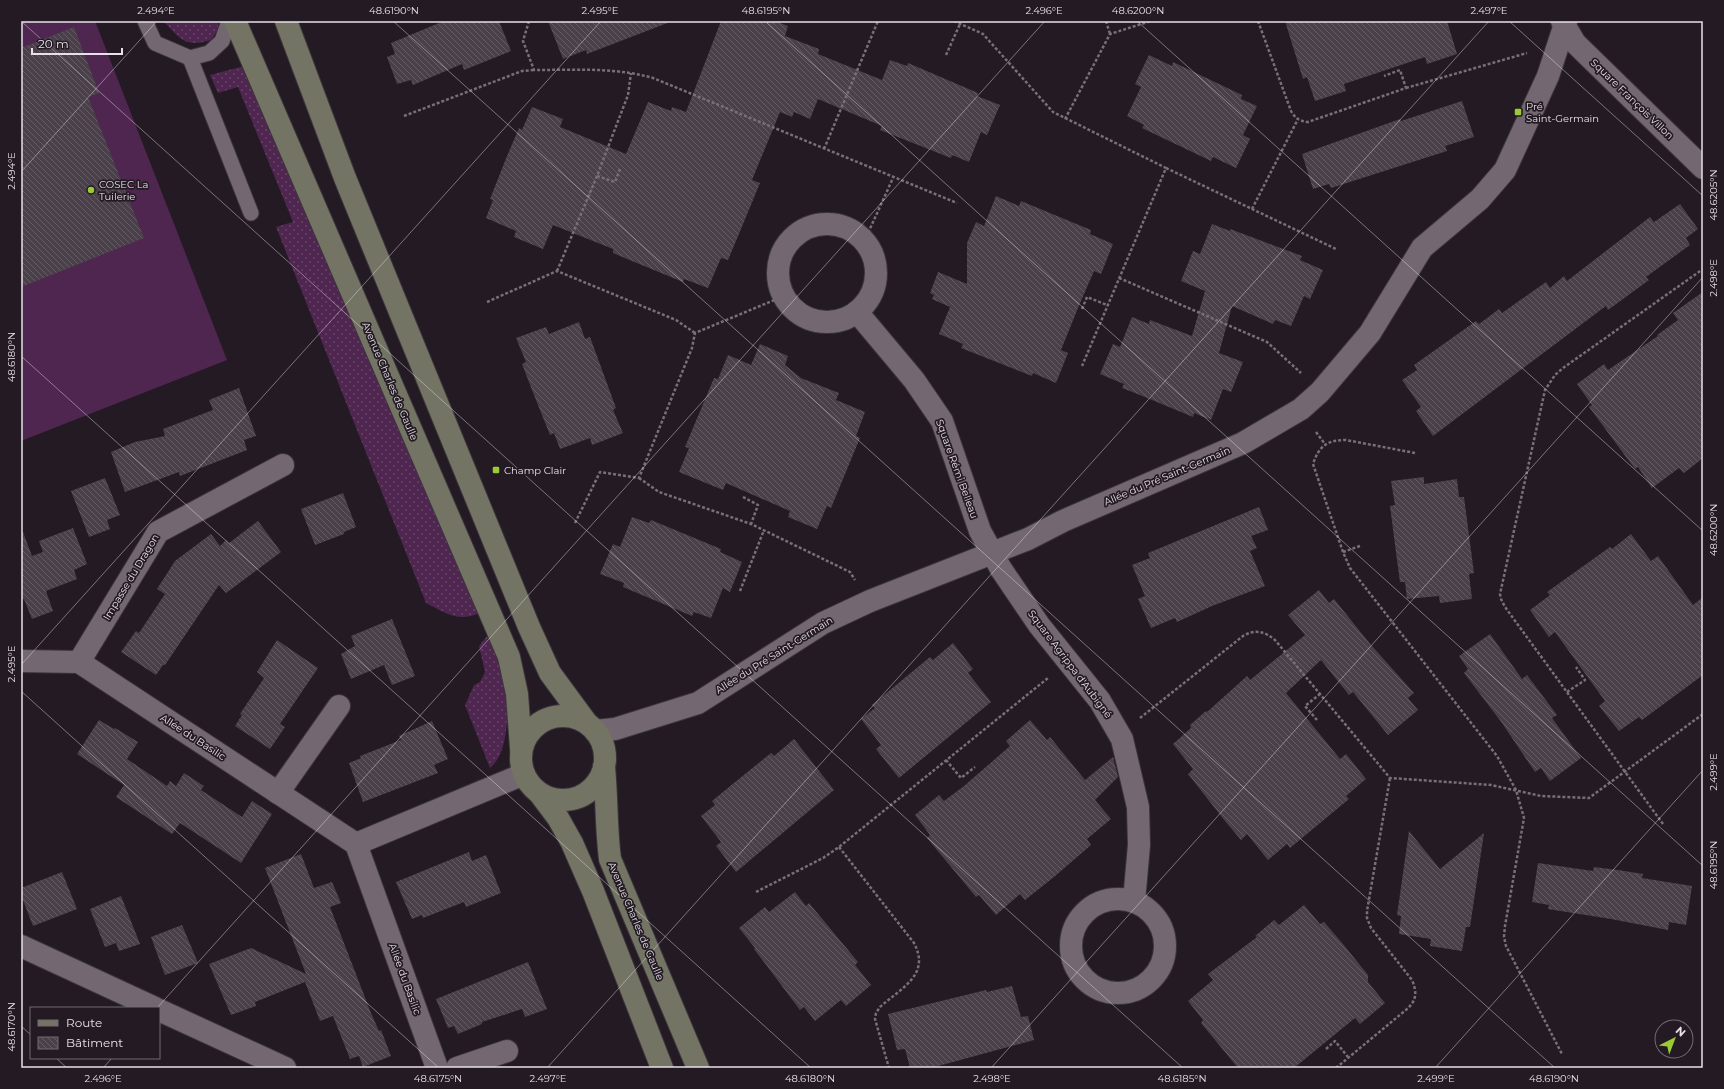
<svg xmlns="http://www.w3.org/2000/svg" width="1724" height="1089" font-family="Montserrat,sans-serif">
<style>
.grass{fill:url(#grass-dots)}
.garden{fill:#4f2650}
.building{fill:url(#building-back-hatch)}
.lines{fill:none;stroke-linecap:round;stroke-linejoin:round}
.lane-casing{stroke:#3c363c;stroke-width:17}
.street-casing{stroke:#3c363c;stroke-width:24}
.secondary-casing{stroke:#3c363c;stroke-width:24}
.path{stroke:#777077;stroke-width:2.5;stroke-dasharray:3 2;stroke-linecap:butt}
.lane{stroke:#736872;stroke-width:15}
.street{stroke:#736872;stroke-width:22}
.secondary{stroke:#737464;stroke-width:22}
.ticks{fill:none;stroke:#e8e2e8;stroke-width:1;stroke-opacity:0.45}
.poi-dot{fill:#9acb35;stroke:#231a23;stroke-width:1.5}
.labels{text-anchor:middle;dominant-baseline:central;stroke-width:3.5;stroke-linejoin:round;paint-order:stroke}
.street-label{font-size:10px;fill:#e8e2e8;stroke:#231a23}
.poi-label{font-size:10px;fill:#e8e2e8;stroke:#231a23;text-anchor:start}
.neatline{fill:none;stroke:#e8e2e8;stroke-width:1.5}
.ticks-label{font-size:10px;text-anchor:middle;fill:#e8e2e8}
</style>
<defs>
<pattern id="grass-dots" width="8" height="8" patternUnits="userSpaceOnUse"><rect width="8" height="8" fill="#4f2650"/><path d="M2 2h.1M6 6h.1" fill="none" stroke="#684569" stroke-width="1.8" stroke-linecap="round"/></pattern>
<pattern id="building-back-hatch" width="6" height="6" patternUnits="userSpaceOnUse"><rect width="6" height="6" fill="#4a404a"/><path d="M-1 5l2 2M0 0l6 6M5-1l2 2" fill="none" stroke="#645b64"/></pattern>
</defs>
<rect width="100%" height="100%" fill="#231a23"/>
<g class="grass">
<path d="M163 21H219L217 31 211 40C184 48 181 39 163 21Z"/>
<path d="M244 66 482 612C459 623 447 614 426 603L276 227 293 222 238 87 218 93 210 75Z"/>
<path d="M491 631C495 643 500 655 503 667 508 692 513 750 490 768L465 705 474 685 480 682 485 672 479 646Z"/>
</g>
<path class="garden" d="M21 21H95L227 360 21 441Z"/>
<g class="building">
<path d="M444 21H499L511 51 464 70 462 64 413 85 411 80 397 84 387 57 395 54 391 43Z"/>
<path d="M548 21H669L670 22 587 54 586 50 563 59Z"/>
<path d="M721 21H775L788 26 785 36 819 49 818 54 882 80 890 60 907 66 908 63 978 93 977 96 1000 105 987 135 981 132 969 162 952 155 951 158 880 130 882 126 818 99 810 119 794 112 792 117 780 112 752 180 760 183 741 229 728 260 721 258 708 288 684 279 683 282 632 261 613 253V249L553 225 543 249 514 237 516 231 486 218 493 200 490 199 507 156 519 128 522 130 532 107 563 119 560 127 626 154 648 102 671 111 672 107 686 112Z"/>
<path d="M1285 21H1447L1457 54 1427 64 1425 57 1344 84 1346 91 1315 101 1307 77 1303 79Z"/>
<path d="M74 27 99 93 88 97 144 238 21 287V48Z"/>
<path d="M1149 55 1172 66 1173 62 1242 95 1241 99 1257 106 1243 135 1250 139 1236 168 1213 157 1211 161 1142 128 1144 125 1127 116 1141 87 1135 84Z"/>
<path d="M1462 101 1474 137 1445 146 1447 151 1331 188 1329 184 1313 189 1302 154 1400 119 1401 121Z"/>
<path d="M996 196 1019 206 1021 201 1091 230 1090 234 1113 244 1101 274 1094 271 1078 308 1061 350 1068 353 1056 383 1033 373 1032 376 961 348 963 344 939 334 950 307 932 299 934 295 930 293 938 272 967 284V243L976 222 984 226Z"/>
<path d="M1680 204 1698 229 1686 238 1690 245 1646 277 1649 280 1608 310 1606 306 1433 436 1416 411 1421 407 1402 380 1417 370 1414 365 1476 321 1479 324 1499 309 1502 313 1546 282 1550 288 1564 276 1567 281 1650 217 1654 222Z"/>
<path d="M1212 224 1230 231V229L1302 256 1300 260 1323 270 1310 299 1304 296 1291 326 1275 320 1273 324 1232 306 1219 353 1243 362 1231 392 1223 389 1211 420 1194 413 1193 417 1140 395 1122 388 1124 384 1100 374 1113 344 1120 347 1132 317 1149 324 1150 320 1192 336 1205 291 1181 281 1193 251 1200 254Z"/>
<path d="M1703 292V458L1684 473 1679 468 1652 488 1638 467 1635 469 1589 407 1592 405 1577 384 1604 364 1608 370 1658 336 1657 335 1678 320 1673 313Z"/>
<path d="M579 322 585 339 590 337 616 408 613 410 623 433 592 445 590 438 560 449 554 433 550 435 532 390 522 364 526 362 516 338 546 327 549 334Z"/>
<path d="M760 344 788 356 785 365 801 378 839 393 836 400 865 412 856 436 860 438 831 508 827 506 817 529 788 517 790 511 726 483 723 490 679 472 689 448 685 447 714 378 718 379 728 355 751 365Z"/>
<path d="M239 388 256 436 244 440 247 450 180 476 179 472 125 492 111 452 135 442 165 436 163 429 213 410 209 400Z"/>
<path d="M1424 477V484L1457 479 1459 497H1464L1467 520 1474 573 1469 574 1472 599 1440 603 1439 596 1407 599 1405 582H1400L1397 560 1390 506 1395 505 1391 481Z"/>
<path d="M105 478 120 515 107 520 110 529 89 537 71 491Z"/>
<path d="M343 493 356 527 344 532V534L315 545 301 509Z"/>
<path d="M1259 507 1268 530 1251 536 1257 548 1250 551 1265 586 1212 606 1177 622 1175 618 1151 628 1138 599 1145 596 1132 565 1150 558 1148 553Z"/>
<path d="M632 517 649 523 651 520 721 549 720 552 742 562 730 592 723 588 711 618 694 612 692 616 623 587 624 583 600 574 613 544 620 547Z"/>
<path d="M258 521 281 552 226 593 219 585 165 665H163L156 675 121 652 136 631 139 633 165 594 157 589 175 561 211 534 220 546 226 540 229 543Z"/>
<path d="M73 528 87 564 74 570 77 579 46 591 53 611 32 619 24 599 21 600V532H23L32 556 43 552 39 541Z"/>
<path d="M1631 534 1651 561 1658 556 1693 605 1703 597V675L1642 720 1639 717 1619 731 1599 706 1605 701 1555 632 1549 637 1530 610 1550 595 1547 592 1610 547 1612 549Z"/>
<path d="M1319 590 1329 603 1334 599 1371 645 1414 693 1408 698 1418 710 1388 735 1353 692 1349 695 1321 660 1286 693 1340 759 1346 754 1366 779 1346 796 1349 799 1290 848 1287 844 1268 860 1247 834 1241 840 1225 821 1188 774 1193 769 1173 744 1191 728 1190 725 1206 711 1207 712 1247 676 1250 680 1305 635 1288 615Z"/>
<path d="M392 619 415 676 392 685 384 665 351 679 341 654 355 646 351 636Z"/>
<path d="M1490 634 1522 679 1527 675 1557 715 1552 718 1581 758 1550 781 1541 768 1535 772 1502 723 1464 673 1468 669 1459 656Z"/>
<path d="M277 640 318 668 280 724 285 727 270 749 235 726 242 715 240 714 264 678 257 672Z"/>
<path d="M953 643 973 669 968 673 991 702 899 778 876 749 881 745 861 719 875 708 872 705 930 657 933 660Z"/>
<path d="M99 720 114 729 115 728 138 742 127 759 167 786 170 781 176 786 184 773 204 786 201 790 242 817 252 801 272 814 241 863 180 823 172 834 116 797 124 785 77 754Z"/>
<path d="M1030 720 1047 740 1050 737 1085 780 1113 757 1118 777 1095 800 1111 819 1087 839 1091 845 1054 877 1025 900 1020 894 996 915 979 895 976 897 927 838 930 835 915 815 939 795 944 801 964 786 1010 746 1006 741Z"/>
<path d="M432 721 448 759 434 765 438 773 363 802 349 763 361 758 360 756 401 740 399 736Z"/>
<path d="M794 739 834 790 736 872 716 846 721 842 701 816 715 805 712 801 729 787 771 753 774 756Z"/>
<path d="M1409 831 1440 869 1484 833 1470 927H1466L1462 951 1430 946 1431 939 1399 934 1401 916 1397 915Z"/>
<path d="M469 852 472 861 486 855 501 893 466 907 464 902 423 918 422 915 412 919 396 882Z"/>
<path d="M301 854 314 888 332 882 341 903 330 907 371 1013 379 1031 381 1030 391 1056 363 1067 359 1056 350 1059 333 1016 320 1021 305 982 255 1002 256 1006 231 1015 209 964 251 948 306 974 265 868Z"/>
<path d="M1538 863 1593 871 1594 867 1618 870 1643 874 1642 878 1692 886 1686 925 1669 922 1668 930 1611 919 1548 909 1549 905 1532 902Z"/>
<path d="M62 872 77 909 33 926 21 895V888Z"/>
<path d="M795 892 806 906 809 903 858 962 855 965 871 985 846 1006 841 1000 815 1021 804 1007 800 1010 754 949 755 948 739 928 765 907 769 912Z"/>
<path d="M121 896 140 944 119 951 116 943 105 947 90 909Z"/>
<path d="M1304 905 1320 924 1324 922 1343 944 1368 975V982L1385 1003 1360 1024 1355 1018 1294 1068H1238L1201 1023 1203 1020 1188 1001 1213 980 1208 974 1257 937 1255 936 1274 920 1279 925Z"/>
<path d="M182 925 198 963 165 975 151 937Z"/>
<path d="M528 962 547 1009 525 1017 522 1009 482 1022V1024L458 1034 454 1026 448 1028 436 999Z"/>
<path d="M1012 986 1021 1017 1028 1016 1034 1040 931 1068H910L905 1049 897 1050 888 1014 986 990 987 992Z"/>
</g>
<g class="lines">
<g class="lane-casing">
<g id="lane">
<path d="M145 21 155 43 190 58 209 53 222 41 229 21"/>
<path d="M190 58 251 213"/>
</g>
</g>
<g class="street-casing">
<g id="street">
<path d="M1562 21 1575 43 1703 168"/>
<circle cx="827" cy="273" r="49"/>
<path d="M857 312 914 380 942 421 980 531 1001 569 1039 625 1100 701 1122 739 1138 807 1139 845 1134 901"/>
<path d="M21 661 79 662 356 844 437 1068"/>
<path d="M79 662 158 532 283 465"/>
<path d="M595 731 615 729 698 703 823 623 870 601 1028 539 1063 521 1243 443 1301 409 1320 392 1370 333 1422 248 1480 199 1505 170 1548 76 1566 21"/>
<path d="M278 793 339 706"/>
<path d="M356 844 524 774"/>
<circle cx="1118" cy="946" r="47"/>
<path d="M21 946 155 1008"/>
<path d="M159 1010 285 1068"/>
<path d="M457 1068 507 1051"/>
</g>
</g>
<g class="secondary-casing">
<g id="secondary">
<path d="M235 21 509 657 517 694 521 748"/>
<path d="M286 21 345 178 529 627 550 673 586 722"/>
<circle cx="563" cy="758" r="42"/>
<path d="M604 767C607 798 606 828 610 859L698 1068"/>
<path d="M540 794 558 818 572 843 593 891 662 1068"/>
</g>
</g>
<g class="path">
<path d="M529 21 523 41 534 70C574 70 614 67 653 78L957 203"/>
<path d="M954 21 983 34 1053 112 1166 168 1082 366"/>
<path d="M1106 21 1110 34"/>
<path d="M1258 21 1291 111C1295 118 1299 121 1308 122L1406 88 1400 70 1384 76"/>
<path d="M946 55 960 24"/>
<path d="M1406 88 1527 53"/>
<path d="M404 116 522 71 534 70"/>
<path d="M1065 119 1110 34 1151 21"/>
<path d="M824 149 878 21"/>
<path d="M1166 168 1336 249"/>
<path d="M597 176 615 182 620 169"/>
<path d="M1252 209 1298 119"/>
<path d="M864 242 893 178"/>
<path d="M557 271 597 176 628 95 631 73"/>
<path d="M1119 278 1267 342 1301 373"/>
<path d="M487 302 557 271 676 320 695 333"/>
<path d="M1082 309 1087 297 1107 305"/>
<path d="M1316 432 1325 444"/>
<path d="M1415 453 1346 440C1327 440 1319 446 1313 464L1343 552 1350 568 1497 756 1516 790 1524 818 1505 926 1504 937 1506 946 1562 1054"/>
<path d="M639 478 659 492 751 524 850 572 855 580"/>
<path d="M743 497 758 505 751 524"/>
<path d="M575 523 600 472 639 478 692 348 695 333 784 296"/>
<path d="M1343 552 1360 546"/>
<path d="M740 591 764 530"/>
<path d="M1567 692 1585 680 1576 667"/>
<path d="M1140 718 1243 636C1255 629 1264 631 1275 640L1390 778 1491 785 1541 796 1589 798 1703 714"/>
<path d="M1317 720 1305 706 1320 694"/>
<path d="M946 760 961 778 975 767"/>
<path d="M1663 824 1505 607 1501 599 1500 594 1545 390 1555 375 1563 368 1703 269"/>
<path d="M839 847 914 943C931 975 901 988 880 1007L876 1013 875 1019 889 1068"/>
<path d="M756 892 823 858 839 847 1048 678"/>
<path d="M1326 1049 1335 1041 1348 1057"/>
<path d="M1336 1068 1407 1009C1417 1000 1417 992 1412 980L1371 928 1367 918V911L1390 778"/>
</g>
<use href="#lane" class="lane"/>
<use href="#street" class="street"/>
<use href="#secondary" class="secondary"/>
</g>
<path class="ticks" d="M21 21 1183 1068M393 21 1555 1068M765 21 1703 866M1137 21 1703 531M1509 21 1703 196M21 172 157 21M21 356 811 1068M21 665 601 21M21 691 439 1068M157 1008 1045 21M21 1026 31 1035M56 1058 67 1068M103 1068 112 1058M547 1068 1489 21M991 1068 1703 277M1435 1068 1703 770"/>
<g class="poi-dot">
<rect x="1514" y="108" width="8" height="8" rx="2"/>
<circle cx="91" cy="190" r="4"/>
<rect x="492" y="466" width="8" height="8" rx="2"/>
</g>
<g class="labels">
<g class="street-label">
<text transform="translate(1632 99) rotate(44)">Square François Villon</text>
<text transform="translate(390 381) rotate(67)">Avenue Charles de Gaulle</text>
<text transform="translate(957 469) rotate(70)">Square Rémi Belleau</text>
<text transform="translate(1167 476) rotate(-23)">Allée du Pré Saint-Germain</text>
<text transform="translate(131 577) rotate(-59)">Impasse du Dragon</text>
<text transform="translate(774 655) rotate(-32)">Allée du Pré Saint-Germain</text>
<text transform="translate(1070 664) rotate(53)">Square Agrippa d'Aubigné</text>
<text transform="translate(193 737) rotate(33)">Allée du Basilic</text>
<text transform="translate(636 921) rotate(67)">Avenue Charles de Gaulle</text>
<text transform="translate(405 979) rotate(70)">Allée du Basilic</text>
</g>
<g class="poi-label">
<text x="1526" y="106">Pré<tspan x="1526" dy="12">Saint-Germain</tspan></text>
<text x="99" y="184">COSEC La<tspan x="99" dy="12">Tuilerie</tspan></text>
<text x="504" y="470">Champ Clair</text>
</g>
</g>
<rect width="1724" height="1089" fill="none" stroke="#231a23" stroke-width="44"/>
<rect x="30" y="1007" width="130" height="52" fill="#231a23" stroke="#726a72"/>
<rect x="38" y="1020" width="20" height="6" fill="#737464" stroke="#726a72"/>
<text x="66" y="1027" font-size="12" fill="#e8e2e8">Route</text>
<rect x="38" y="1037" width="20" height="12" fill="url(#building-back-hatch)" stroke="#726a72"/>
<text x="66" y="1047" font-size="12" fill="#e8e2e8">Bâtiment</text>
<g transform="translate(1674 1039) rotate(42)"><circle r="19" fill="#231a23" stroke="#726a72"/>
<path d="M0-3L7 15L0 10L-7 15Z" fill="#9acb35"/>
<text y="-6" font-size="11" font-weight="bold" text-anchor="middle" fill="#e8e2e8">N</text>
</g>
<path d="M32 48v6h90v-6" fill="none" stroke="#e8e2e8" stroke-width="2"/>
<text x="38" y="48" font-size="12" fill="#e8e2e8" stroke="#231a23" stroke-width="3" paint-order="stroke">20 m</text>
<rect x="22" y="22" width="1680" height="1045" class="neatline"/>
<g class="ticks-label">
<text x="156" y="14">2.494°E</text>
<text x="394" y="14">48.6190°N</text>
<text x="600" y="14">2.495°E</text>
<text x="766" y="14">48.6195°N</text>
<text x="1044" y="14">2.496°E</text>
<text x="1138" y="14">48.6200°N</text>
<text x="1489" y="14">2.497°E</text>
<text transform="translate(11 171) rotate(-90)" y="4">2.494°E</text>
<text transform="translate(1713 195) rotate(-90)" y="4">48.6205°N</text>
<text transform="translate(1713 278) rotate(-90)" y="4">2.498°E</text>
<text transform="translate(11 357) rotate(-90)" y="4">48.6180°N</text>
<text transform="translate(1713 530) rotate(-90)" y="4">48.6200°N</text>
<text transform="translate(11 664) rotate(-90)" y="4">2.495°E</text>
<text transform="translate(1713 772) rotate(-90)" y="4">2.499°E</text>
<text transform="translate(1713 865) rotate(-90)" y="4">48.6195°N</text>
<text transform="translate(11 1027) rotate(-90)" y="4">48.6170°N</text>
<text x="103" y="1082">2.496°E</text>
<text x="438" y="1082">48.6175°N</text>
<text x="548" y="1082">2.497°E</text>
<text x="810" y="1082">48.6180°N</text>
<text x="992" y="1082">2.498°E</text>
<text x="1182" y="1082">48.6185°N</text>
<text x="1436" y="1082">2.499°E</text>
<text x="1554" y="1082">48.6190°N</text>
</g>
</svg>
